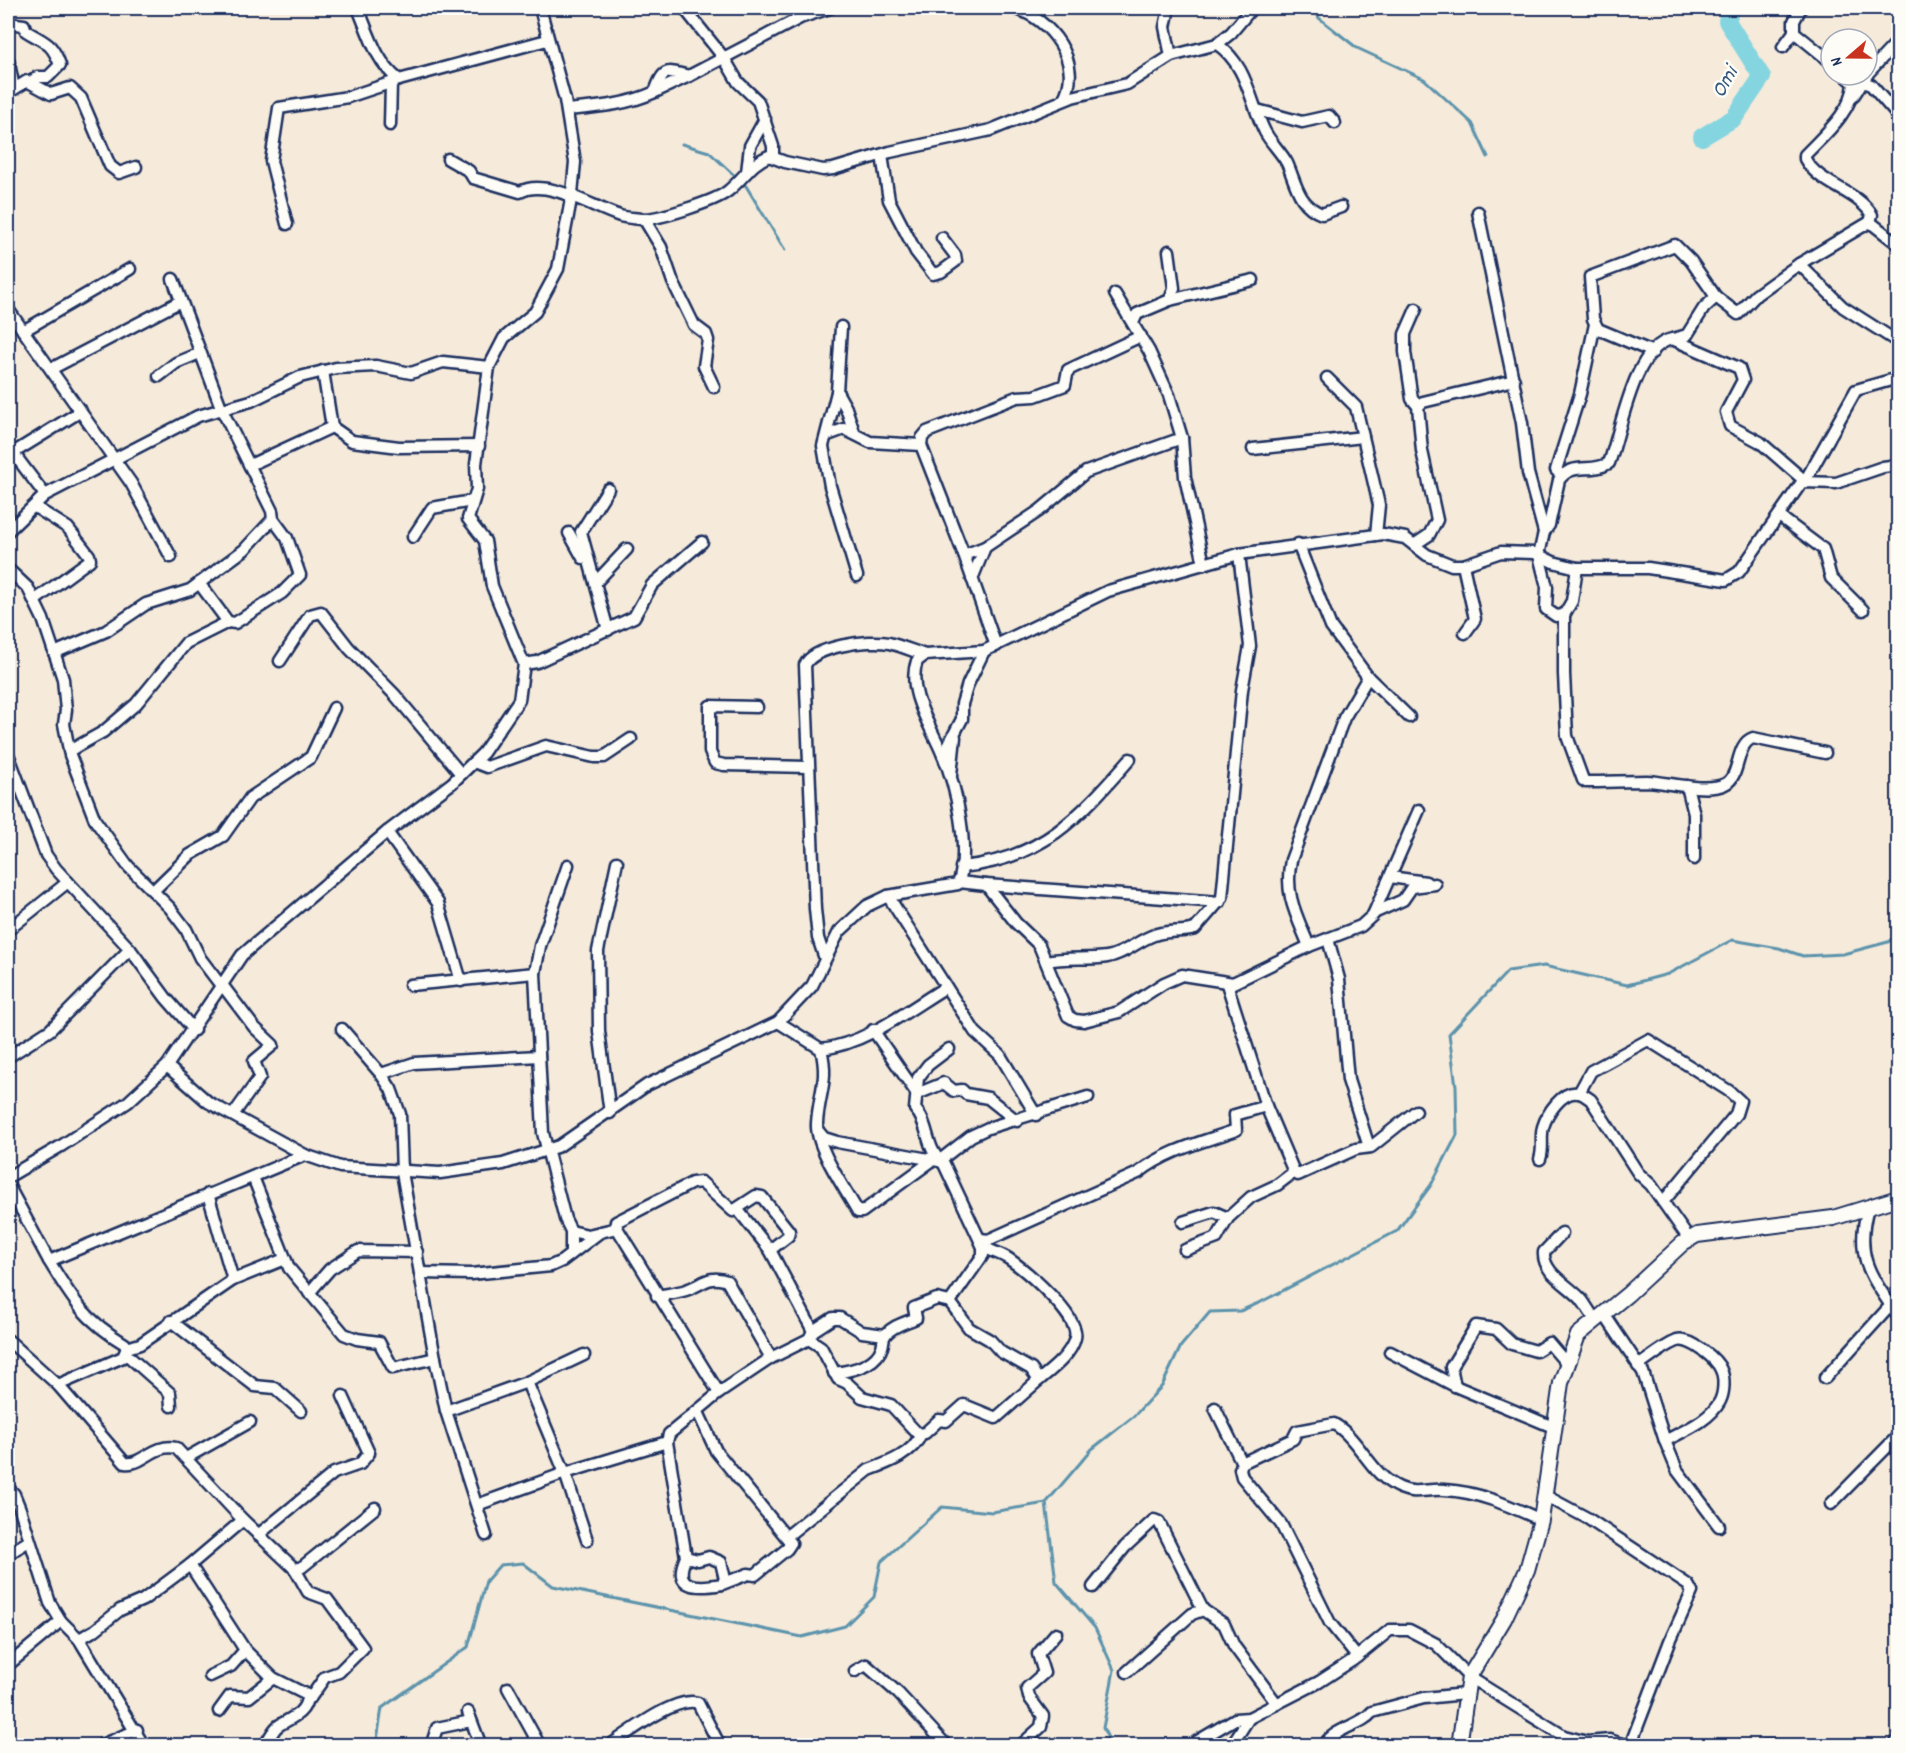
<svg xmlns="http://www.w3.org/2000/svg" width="1906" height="1753" font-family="Dekko,sans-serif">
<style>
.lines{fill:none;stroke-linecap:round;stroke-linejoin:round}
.stream{stroke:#5b93ac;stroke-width:3}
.river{stroke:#85d5e0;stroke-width:18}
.minor-casing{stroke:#1b2f5e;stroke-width:15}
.tertiary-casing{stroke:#1b2f5e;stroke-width:18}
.minor{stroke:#fdfcf7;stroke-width:10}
.tertiary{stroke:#fdfcf7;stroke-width:14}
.labels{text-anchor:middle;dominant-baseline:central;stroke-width:5;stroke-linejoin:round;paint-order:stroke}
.water-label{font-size:22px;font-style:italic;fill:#36587e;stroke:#fdfcf7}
</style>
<rect width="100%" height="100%" fill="#f6eada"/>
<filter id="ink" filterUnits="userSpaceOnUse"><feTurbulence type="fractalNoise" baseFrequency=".0167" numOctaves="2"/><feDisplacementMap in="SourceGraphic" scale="12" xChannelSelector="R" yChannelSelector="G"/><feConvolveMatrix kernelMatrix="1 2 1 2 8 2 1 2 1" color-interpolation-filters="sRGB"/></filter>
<g filter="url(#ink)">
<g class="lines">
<g class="stream">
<path d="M1314 8 1319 18 1357 48 1424 79 1472 123 1488 157"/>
<path d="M682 144 709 152 746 186 785 250"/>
<path d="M1046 1503 1056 1582 1095 1628 1114 1670 1103 1728 1112 1746"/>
<path d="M376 1746 382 1708 468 1647 486 1581 500 1565 523 1563 553 1586 802 1637 845 1626 874 1597 881 1562 942 1507 992 1512 1046 1503 1092 1449 1134 1416 1162 1386 1181 1346 1210 1312 1240 1311 1261 1302 1397 1231 1431 1185 1457 1135 1456 1086 1449 1034 1508 971 1544 966 1627 985 1668 974 1732 940 1779 948 1803 956 1843 954 1888 942 1898 934"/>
</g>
<path class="river" d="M1702 137 1734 118 1762 77 1727 21 1731 8"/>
<g class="minor-casing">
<g id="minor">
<path d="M358 8C369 34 376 62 399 80"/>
<path d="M684 8 724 58 738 82 758 101 773 146V157"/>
<path d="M1013 8C1050 17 1085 64 1063 100"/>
<path d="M1169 8 1165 27 1171 56"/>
<path d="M1801 8 1794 21V32L1831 62"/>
<path d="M8 23 24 25 26 31C45 43 52 42 60 65L48 77H37L31 82"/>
<path d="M1217 44 1231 33 1252 8"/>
<path d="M1783 47 1794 32"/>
<path d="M8 59 14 88"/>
<path d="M1845 75 1854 83C1853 111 1823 136 1805 155V159C1819 185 1857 190 1872 215L1870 222"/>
<path d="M1863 82 1871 85 1898 116"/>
<path d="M655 92 689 76"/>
<path d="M8 93 27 81 51 94 70 88 81 98 110 166 119 173 136 167"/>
<path d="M1854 95 1869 72 1898 41"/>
<path d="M567 110C597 107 627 105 655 92 664 68 666 70 689 76L800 18 830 8"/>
<path d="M1257 110 1302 122 1329 116 1335 123"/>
<path d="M390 125 391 83"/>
<path d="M882 155 889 200 916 252 933 274 941 272 956 261 955 255 942 238"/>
<path d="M448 159 469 171 473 178 520 192C546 177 594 208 620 216 626 218 635 218 642 219 657 220 716 201 728 191 743 179 751 163 769 156L785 162 823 170 833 169 890 152 991 130 1072 97 1127 84 1171 56 1217 44C1248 66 1249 100 1265 132 1271 143 1281 152 1287 163 1296 183 1298 205 1322 214L1341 207"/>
<path d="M747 172 750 146 765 119"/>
<path d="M1478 212 1522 423 1528 473 1544 532 1539 555 1547 587 1546 609 1556 616 1564 615"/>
<path d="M644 219 661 247 673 282 694 325 706 334 708 340 704 366 714 387"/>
<path d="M1870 222 1898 244"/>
<path d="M287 224 271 161 279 108 348 97 399 80 547 40"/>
<path d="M1169 251 1174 288 1170 300"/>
<path d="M1799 264 1870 222"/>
<path d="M1115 294 1149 351 1169 395 1182 438 1185 477 1204 564"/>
<path d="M10 312 131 483 171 557"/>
<path d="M1133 323 1137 314 1170 300 1253 280"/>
<path d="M841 327 837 392 823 446 830 486 857 576"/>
<path d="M23 331 130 269"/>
<path d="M1673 339 1687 335 1704 308 1716 297 1738 314 1756 295 1799 264 1843 307 1898 342"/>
<path d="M1653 352 1598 329 1593 319 1590 277 1675 245 1691 261 1716 297"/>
<path d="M51 369 181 301"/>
<path d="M323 371 332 427"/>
<path d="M159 376 176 363 200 353"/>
<path d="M1327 378 1356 407 1379 505 1376 535"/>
<path d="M837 392 846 408 854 432"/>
<path d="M1418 406 1423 402 1514 380"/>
<path d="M828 435 844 429 870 442 921 445 964 555 996 646"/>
<path d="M921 445 922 438 927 432 1017 397 1035 396 1065 385 1068 370 1141 336"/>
<path d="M8 446 45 495"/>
<path d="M1253 449 1363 437"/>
<path d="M13 453 81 411"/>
<path d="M250 465 332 427 352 441 399 447 479 446"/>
<path d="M1562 476 1556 470 1580 394 1595 324"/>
<path d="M1779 516 1823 549 1831 578 1863 610"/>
<path d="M8 531 45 495 198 416 251 401 300 377 336 368 376 366 411 373 443 362 489 367"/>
<path d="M1544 532 1549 525 1559 480C1572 461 1592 474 1609 463 1621 432 1633 347 1672 339L1739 368 1743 380 1726 412 1730 426 1760 442 1805 481 1856 390 1898 378"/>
<path d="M569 533 583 558"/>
<path d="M413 537 432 508 472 501"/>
<path d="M1298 544 1331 627 1368 677 1409 717"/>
<path d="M1414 545 1429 535 1437 520 1422 451 1418 406 1412 399 1405 352V334L1416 309"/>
<path d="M964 555 985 547 1039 511 1086 472 1182 438"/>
<path d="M1463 565 1475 619 1465 633"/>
<path d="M1577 568 1572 601 1564 615V674L1567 736 1583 780 1586 782C1606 782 1627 781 1647 781 1667 782 1707 793 1725 784 1741 777 1735 744 1753 738L1825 753"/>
<path d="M8 569 28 588 43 619 63 679 66 710 64 724 70 755 95 820 128 866 170 908 186 929 200 958 222 987"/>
<path d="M972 579 985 547"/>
<path d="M596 582 627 549"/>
<path d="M199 583 228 622"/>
<path d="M34 601 90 560 89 555 68 528 35 507"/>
<path d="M608 630 581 532 608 489"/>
<path d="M54 653 106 631 146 604 190 590 244 550 273 519"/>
<path d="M280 661 310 615 321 612 349 648 395 695 461 774"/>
<path d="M524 664 537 662 634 617 652 585 702 542"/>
<path d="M757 707 710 706V752L715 763 724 765 808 767"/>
<path d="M69 751 103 732 136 704 186 643 228 622 235 623 282 593 300 575 287 538 273 519 272 511 222 410 173 279"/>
<path d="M8 754 46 855 56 869 130 949 166 998 194 1030"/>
<path d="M943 755 962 719V704L968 684 984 651"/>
<path d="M474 762 487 767 546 746 594 757H604L631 739"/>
<path d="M951 775 955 737"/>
<path d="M1687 786 1694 814V859"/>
<path d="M387 832 438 903 461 981"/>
<path d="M568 865 540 946 535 973 543 1133 565 1219 571 1231V1254"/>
<path d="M961 867C1043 859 1079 817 1130 759"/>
<path d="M1390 877 1426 882"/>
<path d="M959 882 986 885 1016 923 1039 945 1068 1016 1075 1020 1084 1021 1119 1012 1164 983 1182 975 1233 983 1309 946 1361 926 1373 915 1419 810"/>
<path d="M986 885 1220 902"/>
<path d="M153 891 190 855 223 836 250 798 311 757 334 708"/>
<path d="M888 896 975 1032 1000 1055 1036 1115"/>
<path d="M1374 913 1403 900 1412 887 1435 884"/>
<path d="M8 930 68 882"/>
<path d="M1328 939 1339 979 1348 1080 1369 1147"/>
<path d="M1309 946C1296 914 1284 894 1291 860L1344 718 1368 677"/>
<path d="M825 959 818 938 815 909 805 665C814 646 869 639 889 643 901 646 913 651 925 655"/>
<path d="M1046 961C1067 957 1087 960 1107 957 1125 954 1137 941 1154 935 1167 930 1181 933 1195 929L1222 898 1242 690 1250 646 1239 554"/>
<path d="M1227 984 1266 1106 1294 1172 1298 1175 1356 1149 1371 1147 1416 1111"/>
<path d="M410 985 535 973"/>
<path d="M223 986 254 1027 273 1045 254 1061 260 1077 233 1115"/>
<path d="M778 1022 821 1049C829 1081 819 1092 817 1123 815 1147 846 1190 858 1212H862L933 1160"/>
<path d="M342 1029 381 1074 391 1089 400 1114 402 1172 435 1358 446 1411 486 1535"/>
<path d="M873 1030 917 1094"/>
<path d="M821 1049C866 1044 908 1010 946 987"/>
<path d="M949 1049 928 1065 918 1078 915 1109C930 1124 925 1151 944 1164L983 1247V1255L950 1302"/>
<path d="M8 1057 50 1030 130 949"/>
<path d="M167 1066 208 1102 305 1155 340 1167 440 1173 503 1164 559 1146 647 1085 778 1022 812 986 839 932 867 906 888 896 958 884C971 851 956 785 942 753 931 726 906 691 917 661L925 655 984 651 1108 591 1239 554 1383 534 1405 538 1427 555 1452 565H1463L1501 552 1535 553 1553 562 1577 568H1648L1726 580 1739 572 1802 482 1836 483 1883 467 1898 465"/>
<path d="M381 1074 414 1063 539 1056"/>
<path d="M1579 1093 1591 1071 1648 1040 1729 1091 1740 1101 1736 1114 1663 1202"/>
<path d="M917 1094 944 1083 954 1091 962 1090 966 1094 988 1098 1017 1121"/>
<path d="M610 1113 599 1031 598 951 617 862"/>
<path d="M819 1132 824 1138 837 1142 939 1161 971 1136 988 1128 1088 1097"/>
<path d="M1540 1159C1544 1148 1540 1138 1543 1127 1547 1114 1562 1090 1578 1093 1582 1093 1587 1097 1591 1100L1638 1173 1651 1185 1689 1239"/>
<path d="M8 1177 61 1146 128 1102 167 1066 242 955 387 832 452 783 483 753 519 700 524 664 492 586 485 541 468 519 477 489 476 464 489 367 504 338 535 312 558 269 572 194 575 162 565 100 540 8"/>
<path d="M253 1177 289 1268 344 1334 357 1339 379 1342 393 1368 435 1358"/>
<path d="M8 1185 49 1261 305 1155"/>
<path d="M208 1194 233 1280"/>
<path d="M1868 1207C1854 1258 1871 1276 1898 1316"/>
<path d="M738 1210 770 1250 813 1331"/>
<path d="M1183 1222 1214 1212 1228 1218"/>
<path d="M571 1231 588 1235 617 1228"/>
<path d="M1562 1233 1544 1252C1542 1273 1569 1285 1582 1300 1587 1307 1591 1314 1596 1321"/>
<path d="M981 1239 988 1240 1138 1173C1167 1150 1203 1142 1236 1130L1235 1115 1266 1106"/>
<path d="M1185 1250 1217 1238 1228 1218 1251 1197 1277 1185 1294 1172"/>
<path d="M49 1261C73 1301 85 1320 125 1344L127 1348"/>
<path d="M420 1273 471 1274 551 1266 562 1261 600 1232"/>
<path d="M309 1293 330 1269 358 1251 417 1252"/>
<path d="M657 1296C666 1294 677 1293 686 1290 702 1285 709 1274 727 1281L771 1358"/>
<path d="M1604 1314 1643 1372 1665 1441 1677 1470 1719 1526"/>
<path d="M171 1321 255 1386 275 1388 301 1411"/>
<path d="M809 1339 821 1347 838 1379 847 1383 862 1397 891 1405 918 1434 925 1433 939 1420 946 1421 964 1405 996 1418 1039 1380"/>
<path d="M8 1340 58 1385 125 1463C142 1466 154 1443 176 1448L243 1520 295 1569 302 1567 375 1508"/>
<path d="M127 1348 140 1344 233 1280 285 1259"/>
<path d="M1390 1352 1455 1386 1553 1427"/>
<path d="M126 1354 170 1393 171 1406"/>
<path d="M1638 1366C1650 1358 1664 1346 1677 1341 1690 1337 1717 1359 1721 1370 1725 1378 1724 1393 1720 1401 1710 1421 1683 1431 1665 1441"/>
<path d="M834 1373C851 1371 876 1366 882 1347 884 1341 882 1339 886 1334 894 1325 905 1323 916 1318L914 1308 937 1299 950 1302 969 1328 990 1340 1001 1352 1031 1369 1039 1380C1052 1369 1071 1355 1075 1338 1081 1317 1025 1270 1009 1259 1002 1254 991 1251 983 1247"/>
<path d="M1825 1378 1891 1305"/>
<path d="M527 1382 565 1473 587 1540"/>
<path d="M58 1385 123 1357 127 1348"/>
<path d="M1455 1386 1451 1367 1476 1326 1496 1329 1512 1344 1536 1351 1549 1343 1566 1363"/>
<path d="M719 1393 617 1228 616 1222 692 1183 701 1182 733 1211 756 1196 762 1197 789 1231 788 1236 770 1250"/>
<path d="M1215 1408 1242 1463 1240 1469 1242 1477 1281 1524 1330 1623 1357 1657"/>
<path d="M446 1411 527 1382 584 1355"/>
<path d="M698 1412 716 1451 791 1543 787 1549 755 1575 748 1574 722 1584"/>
<path d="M186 1458 250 1422"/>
<path d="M1242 1463 1293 1439 1297 1431 1334 1424C1360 1439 1371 1476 1400 1488 1416 1495 1429 1488 1445 1490 1480 1492 1510 1506 1541 1520"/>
<path d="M8 1488 14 1494 20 1509 50 1603 61 1621 79 1639 144 1746"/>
<path d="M1544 1495 1587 1518 1688 1585 1692 1592 1670 1641 1630 1746"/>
<path d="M1831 1504 1898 1436"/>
<path d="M477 1505 565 1473 667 1442"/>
<path d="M258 1535 334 1473 360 1464 369 1453 343 1396"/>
<path d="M787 1536 869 1470C888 1463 913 1454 921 1434"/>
<path d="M8 1554 29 1541"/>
<path d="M686 1557 698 1560 709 1557 721 1562 725 1579 722 1584C699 1588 671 1590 686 1557L667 1442 669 1434 719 1393 771 1358 809 1339 813 1331 833 1318H840L862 1332 885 1335"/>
<path d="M190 1565 245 1650 273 1678 311 1697 325 1677 339 1672 363 1648 327 1599 308 1592 295 1569"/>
<path d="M1093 1587 1125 1547 1154 1520 1159 1522 1203 1610"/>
<path d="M79 1639 95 1630 120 1610 143 1600 190 1565 243 1520"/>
<path d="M8 1665 61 1621"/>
<path d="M855 1671 866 1665 898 1693 947 1746"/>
<path d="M1127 1672 1192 1614 1203 1610 1224 1624 1234 1646 1277 1704"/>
<path d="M210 1676 231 1666 245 1650"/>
<path d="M508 1688 540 1746"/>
<path d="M219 1711 230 1696 249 1697 273 1678"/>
<path d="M468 1712 481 1746"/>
<path d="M8 1740 16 1746"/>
<path d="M1196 1742 1235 1719 1249 1718 1319 1682 1353 1660 1390 1630H1409L1436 1644 1469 1677 1564 1736 1587 1742 1610 1740 1628 1746"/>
<path d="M99 1746 137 1730"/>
<path d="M264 1746C269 1740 272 1731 278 1726 288 1719 306 1714 307 1697"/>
<path d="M431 1746 437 1728 471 1721"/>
<path d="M609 1746C628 1733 677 1695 698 1703L720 1746"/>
<path d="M1020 1746 1041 1727 1043 1716 1029 1697 1027 1688 1044 1673 1038 1654 1056 1633"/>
<path d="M1231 1746 1249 1718"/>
<path d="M1323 1746C1337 1726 1361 1726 1372 1712L1424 1698 1465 1694"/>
<path d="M1765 1746H1776"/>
<path d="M1894 1746 1898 1740"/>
</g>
</g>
<g class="tertiary-casing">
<path id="tertiary" d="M1459 1746 1469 1677 1504 1619 1527 1570 1541 1520 1561 1383 1578 1335 1628 1294 1683 1243 1697 1235 1833 1218 1898 1198"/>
</g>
<use href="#minor" class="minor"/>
<use href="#tertiary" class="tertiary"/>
</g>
</g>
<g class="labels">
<g class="water-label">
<text transform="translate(1726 83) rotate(-61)">Omi</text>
</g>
</g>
<rect width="1906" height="1753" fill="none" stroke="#fdfcf7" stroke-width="30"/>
<rect x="15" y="15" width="1876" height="1723" fill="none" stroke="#1b2f5e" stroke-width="2" filter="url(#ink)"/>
<g transform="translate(1849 57) rotate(250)"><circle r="28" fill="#fdfcf7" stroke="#a3aaba" stroke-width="1.5"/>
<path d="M0-4.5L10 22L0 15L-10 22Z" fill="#c8321e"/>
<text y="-9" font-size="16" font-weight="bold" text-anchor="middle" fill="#1b2f5e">N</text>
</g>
</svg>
